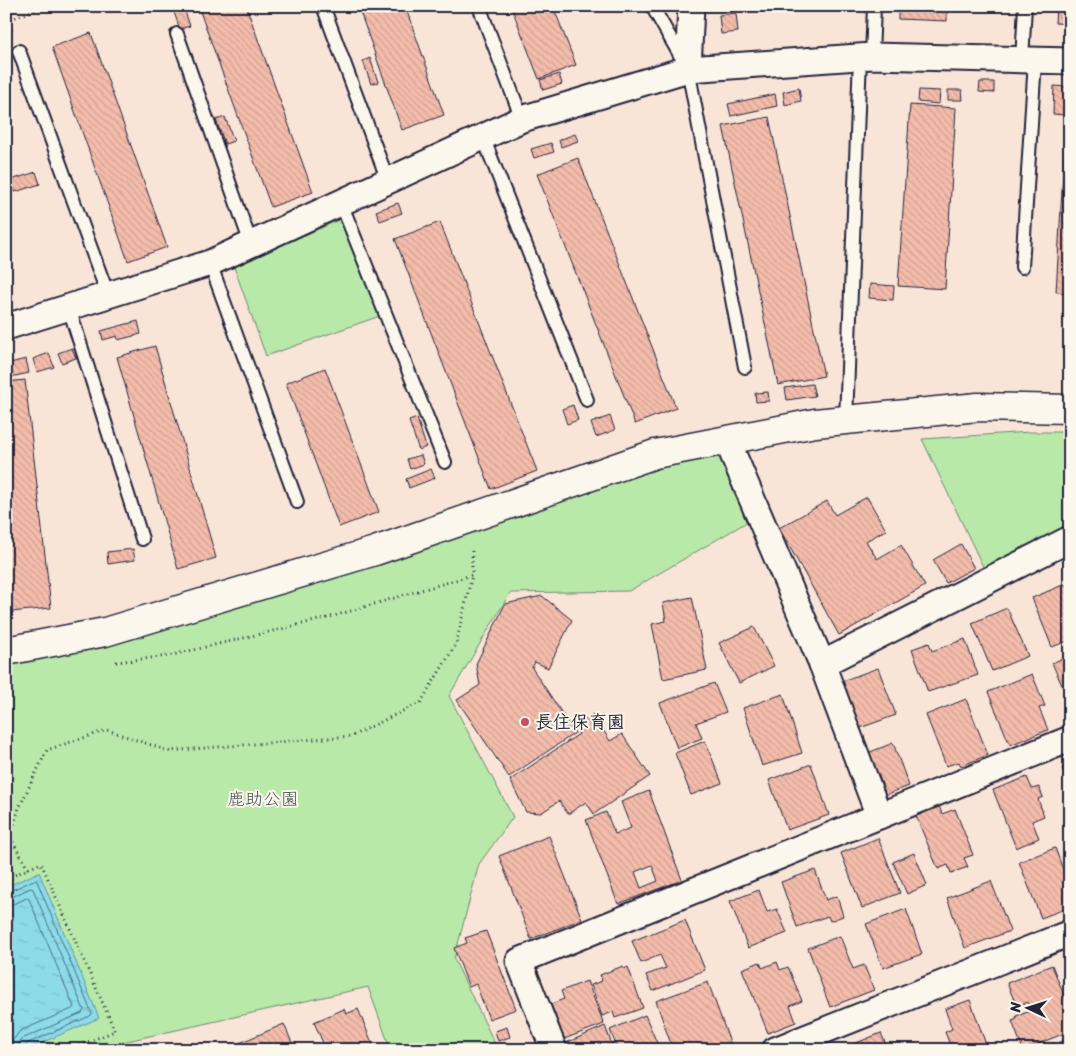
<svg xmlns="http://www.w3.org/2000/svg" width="1076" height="1056" font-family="Sriracha,'Klee One',sans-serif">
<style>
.park{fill:#b9e9a9;stroke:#6e8672}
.water{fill:url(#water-ripples);stroke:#6291a3}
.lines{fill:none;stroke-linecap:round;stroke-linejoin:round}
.shore{stroke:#4c6c81;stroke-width:1}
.building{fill:url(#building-back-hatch);stroke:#22223b;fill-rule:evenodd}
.lane-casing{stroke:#22223b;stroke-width:16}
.street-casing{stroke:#22223b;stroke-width:29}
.secondary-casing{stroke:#22223b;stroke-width:31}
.path{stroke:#22223b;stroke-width:3;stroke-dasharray:1 4;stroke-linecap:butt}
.lane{stroke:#fbf7ec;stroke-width:12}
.street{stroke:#fbf7ec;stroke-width:25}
.secondary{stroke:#fbf7ec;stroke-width:28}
.poi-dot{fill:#d1495b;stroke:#fbf7ec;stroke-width:2}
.labels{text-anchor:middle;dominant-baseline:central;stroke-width:4;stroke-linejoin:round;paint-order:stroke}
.poi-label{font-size:18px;font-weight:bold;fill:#22223b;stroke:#fbf7ec;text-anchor:start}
.park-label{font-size:18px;fill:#485456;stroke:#fbf7ec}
</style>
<defs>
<pattern id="water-ripples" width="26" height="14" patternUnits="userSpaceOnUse" patternTransform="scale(1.25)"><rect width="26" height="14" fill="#8cdbe9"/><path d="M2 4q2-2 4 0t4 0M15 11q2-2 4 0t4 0" fill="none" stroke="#78bcc9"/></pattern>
<pattern id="building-back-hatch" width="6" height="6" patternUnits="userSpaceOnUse" patternTransform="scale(1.25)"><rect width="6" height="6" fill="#f4bcab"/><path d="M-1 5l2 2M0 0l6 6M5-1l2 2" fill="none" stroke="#d1a194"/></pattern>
</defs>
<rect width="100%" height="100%" fill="#f9e5d8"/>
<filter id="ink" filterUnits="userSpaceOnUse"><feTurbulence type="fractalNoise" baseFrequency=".02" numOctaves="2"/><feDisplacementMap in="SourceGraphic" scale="10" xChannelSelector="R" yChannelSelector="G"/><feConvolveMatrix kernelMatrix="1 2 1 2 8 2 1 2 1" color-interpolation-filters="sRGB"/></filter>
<g filter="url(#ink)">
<g class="park">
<path d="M343 218 380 316 266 356 234 267Z"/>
<path d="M1030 432H1070V530L986 573 922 439Z"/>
<path d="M727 440 759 515 629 591 510 593 449 696 513 817 479 864 454 959 498 1050H391L368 987 123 1042 105 1050H6V651Z"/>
</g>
<path class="water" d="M39 872 99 1018 25 1050H6V887Z"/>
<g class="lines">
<g class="shore">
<path d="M6 891H10L34 880 37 881 92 1014 90 1016 28 1043 25 1046V1050"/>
<path d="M6 897H12L30 888 33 889 84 1010 82 1013 24 1038 19 1043 18 1050"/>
<path d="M6 905 13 904 27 898 29 899 74 1007 72 1009 20 1031 13 1040 11 1050"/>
</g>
</g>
<g class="building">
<path d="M173 6H183L190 26 180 29 172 7Z"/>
<path d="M198 6H246L313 192 271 207Z"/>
<path d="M358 6H405L444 115 402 130Z"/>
<path d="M511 6H553L576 65 539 79Z"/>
<path d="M727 6H780L779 9 727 7Z"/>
<path d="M898 6H947V21L898 19Z"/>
<path d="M1056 6H1070V24L1055 23Z"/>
<path d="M736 13 738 32 721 34 719 15Z"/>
<path d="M91 33 167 247 128 261 52 47Z"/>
<path d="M370 58 378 82 371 84 363 61Z"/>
<path d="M559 74 562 84 543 90 540 80Z"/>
<path d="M980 82H994V93L979 92Z"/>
<path d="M1054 86 1067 87 1065 115 1053 114Z"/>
<path d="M799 88 801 101 785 105 783 92Z"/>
<path d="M919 90 940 91 939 104 918 102Z"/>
<path d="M948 90H962L963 100H948Z"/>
<path d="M775 94 777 106 731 116 728 104Z"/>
<path d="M910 105 956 108 945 289 898 286Z"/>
<path d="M225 117 234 141 225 144 216 120Z"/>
<path d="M769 117 824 376 778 385 723 126Z"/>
<path d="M1066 122H1070V293L1056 292Z"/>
<path d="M575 134 578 141 561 147 559 140Z"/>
<path d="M551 143 554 152 534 158 531 149Z"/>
<path d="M578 158 676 408 635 424 537 174Z"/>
<path d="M36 172 40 184 15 192 11 180Z"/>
<path d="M398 203 402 213 380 221 376 211Z"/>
<path d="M440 222 537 471 491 489 395 239Z"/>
<path d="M870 284 894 286 893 300 869 298Z"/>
<path d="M138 321 141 334 118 340 117 336 103 340 101 331Z"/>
<path d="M155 346 216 558 178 569 117 357Z"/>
<path d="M72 348 76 358 62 363 58 353Z"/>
<path d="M49 353 54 367 37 372 33 359Z"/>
<path d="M26 359 29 373 6 378V364Z"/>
<path d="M325 368 379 512 339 527 286 383Z"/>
<path d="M25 380 51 608 11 612 6 574V382Z"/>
<path d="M812 384 815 396 787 400 785 388Z"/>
<path d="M768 392 769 401 756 402 755 393Z"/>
<path d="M573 405 578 420 567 424 562 409Z"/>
<path d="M610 416 615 430 596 437 591 423Z"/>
<path d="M417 418 426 447 419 450 409 421Z"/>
<path d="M421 455 424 464 410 469 407 459Z"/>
<path d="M431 469 435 478 409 488 406 479Z"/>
<path d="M867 497 886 530 866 541 877 559 901 545 925 586 839 635 779 528 827 501 835 515Z"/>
<path d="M961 544 974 568 946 583 933 560Z"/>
<path d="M133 549 135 560 108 564 107 552Z"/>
<path d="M1065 584 1070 595V640L1052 647 1032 598Z"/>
<path d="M542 596 572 620 548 668 535 662 532 668 575 733 509 777 457 700 480 685 476 664 505 604Z"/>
<path d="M692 597 707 670 663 679 652 624 666 621 663 603Z"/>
<path d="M1007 608 1028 656 992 671 972 623Z"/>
<path d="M754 627 774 666 739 683 719 643Z"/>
<path d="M965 639 978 675 928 692 912 649 929 643 932 651Z"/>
<path d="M1070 655V703L1052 663Z"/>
<path d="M878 668 896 715 860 728 842 681Z"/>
<path d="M1032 674 1045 706 1039 708 1048 730 1010 745 988 692Z"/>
<path d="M714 683 726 712 696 723 702 738 677 748 660 703Z"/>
<path d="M783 694 802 753 762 766 743 708Z"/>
<path d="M966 699 988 755 961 766 959 762 946 766 926 715Z"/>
<path d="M593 714 610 741 622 734 650 776 594 814 586 802 568 814 559 801 541 813 526 812 510 780 579 734 575 726Z"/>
<path d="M705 741 722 783 691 795 675 753Z"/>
<path d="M893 743 909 786 877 798 860 756Z"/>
<path d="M811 764 829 815 787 830 769 780Z"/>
<path d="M1070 765V788L1062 768Z"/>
<path d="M1027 777 1032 789 1039 787 1043 797 1038 799 1044 816 1032 821 1039 838 1016 848 993 790Z"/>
<path d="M649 791 682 880 618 904 586 820 606 812 615 834 631 828 621 802ZM652 865 658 881 641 888 635 872Z"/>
<path d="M939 806 942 814 955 809 973 855 964 858 968 867 951 873 948 865 938 869 916 816Z"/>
<path d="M549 836 582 919 531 939 499 856Z"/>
<path d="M878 838 900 893 862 908 841 853Z"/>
<path d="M1055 848 1070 888V907L1041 918 1019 862Z"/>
<path d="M914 853 927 885 907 894 893 862Z"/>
<path d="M815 870 826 900 837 896 843 916 830 921 828 916 797 927 781 882Z"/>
<path d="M991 881 1010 931 965 948 947 898Z"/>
<path d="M759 890 767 912 777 909 787 933 748 948 730 901Z"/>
<path d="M906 909 922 954 883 968 866 924Z"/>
<path d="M685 920 705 970 653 991 646 975 666 968 660 955 641 963 632 941Z"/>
<path d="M486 931 516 1009 489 1019 476 984 469 987 454 948 467 943 465 938Z"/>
<path d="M840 936 853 969 864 965 874 990 830 1007 808 948Z"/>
<path d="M760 962 762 968 777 962 780 970 788 967 802 1001 790 1006 796 1022 768 1033 742 969Z"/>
<path d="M1052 965 1070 1011V1031L1023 1050 1012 1021 1017 1019 1016 1016 1031 1011 1028 1002 1017 1007 1007 983Z"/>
<path d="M623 966 624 969 628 967 643 1008 615 1018 613 1012 602 1016 591 985 602 981 600 975Z"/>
<path d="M587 981 604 1024 564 1039 551 1004 564 999 561 991Z"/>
<path d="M708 982 732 1048 728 1050H679L678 1048 673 1050 656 1001Z"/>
<path d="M970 1000 988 1050H952L945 1032 952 1029 945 1009Z"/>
<path d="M344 1009 346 1014 358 1009 375 1050H326L314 1022Z"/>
<path d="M645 1015 660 1050H618L610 1030Z"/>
<path d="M284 1024 295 1050H240L237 1044Z"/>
<path d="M605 1026 614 1050H569L566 1043Z"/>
<path d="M507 1027 510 1037 498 1041 495 1031Z"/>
<path d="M881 1033 888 1050H839Z"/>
<path d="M1070 1038V1050H1064L1060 1042Z"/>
<path d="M1055 1043 1057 1050H1037Z"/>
</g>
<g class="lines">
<g class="lane-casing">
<g id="lane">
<path d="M323 6 388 181"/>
<path d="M479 6 522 119"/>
<path d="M652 6 688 69 745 367"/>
<path d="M177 34 251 244"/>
<path d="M19 51 108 295"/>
<path d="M872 56 874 6"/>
<path d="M1022 60 1025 6"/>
<path d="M483 137 587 400"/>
<path d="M341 203 445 462"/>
<path d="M210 263 297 502"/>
<path d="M1022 267 1035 60"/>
<path d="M69 308 142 539"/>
<path d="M846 420 860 57"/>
</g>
</g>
<g class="street-casing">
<g id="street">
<path d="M688 69 872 56 1070 61"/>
<path d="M6 327 210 263 522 119 688 69 691 6"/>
<path d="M727 440 822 664 879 816"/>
<path d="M822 664 1070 539"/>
<path d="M554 1050 519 961 1070 739"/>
<path d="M775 1050 1070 933"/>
</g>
</g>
<g class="secondary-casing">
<path id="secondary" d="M6 651 105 632 375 551 655 454 815 423 978 407 1070 409"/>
</g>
<g class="path">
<path d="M168 6 171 14"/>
<path d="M6 16 12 32"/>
<path d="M6 21 45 6"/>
<path d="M116 662 168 656 327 618 472 575V549"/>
<path d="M28 869 10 837 19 808 47 750 107 730 169 751 352 736 421 702 456 644 472 575"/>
<path d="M6 879 41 863 115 1031 68 1050"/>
</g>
<use href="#lane" class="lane"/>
<use href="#street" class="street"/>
<use href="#secondary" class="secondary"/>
</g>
</g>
<circle class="poi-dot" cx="525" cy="722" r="5"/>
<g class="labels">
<g class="poi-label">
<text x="535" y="722">長住保育園</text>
</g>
<g class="park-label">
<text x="263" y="799">鹿助公園</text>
</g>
</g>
<rect width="1076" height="1056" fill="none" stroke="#fbf7ec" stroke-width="25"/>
<rect x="12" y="12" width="1051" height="1031" fill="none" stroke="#22223b" stroke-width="2" filter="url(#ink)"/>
<g transform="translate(1028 1008) rotate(274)" stroke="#fbf7ec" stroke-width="4" paint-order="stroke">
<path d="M0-4L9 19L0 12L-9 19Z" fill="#22223b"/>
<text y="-8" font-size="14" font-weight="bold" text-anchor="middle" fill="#22223b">N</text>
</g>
</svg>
